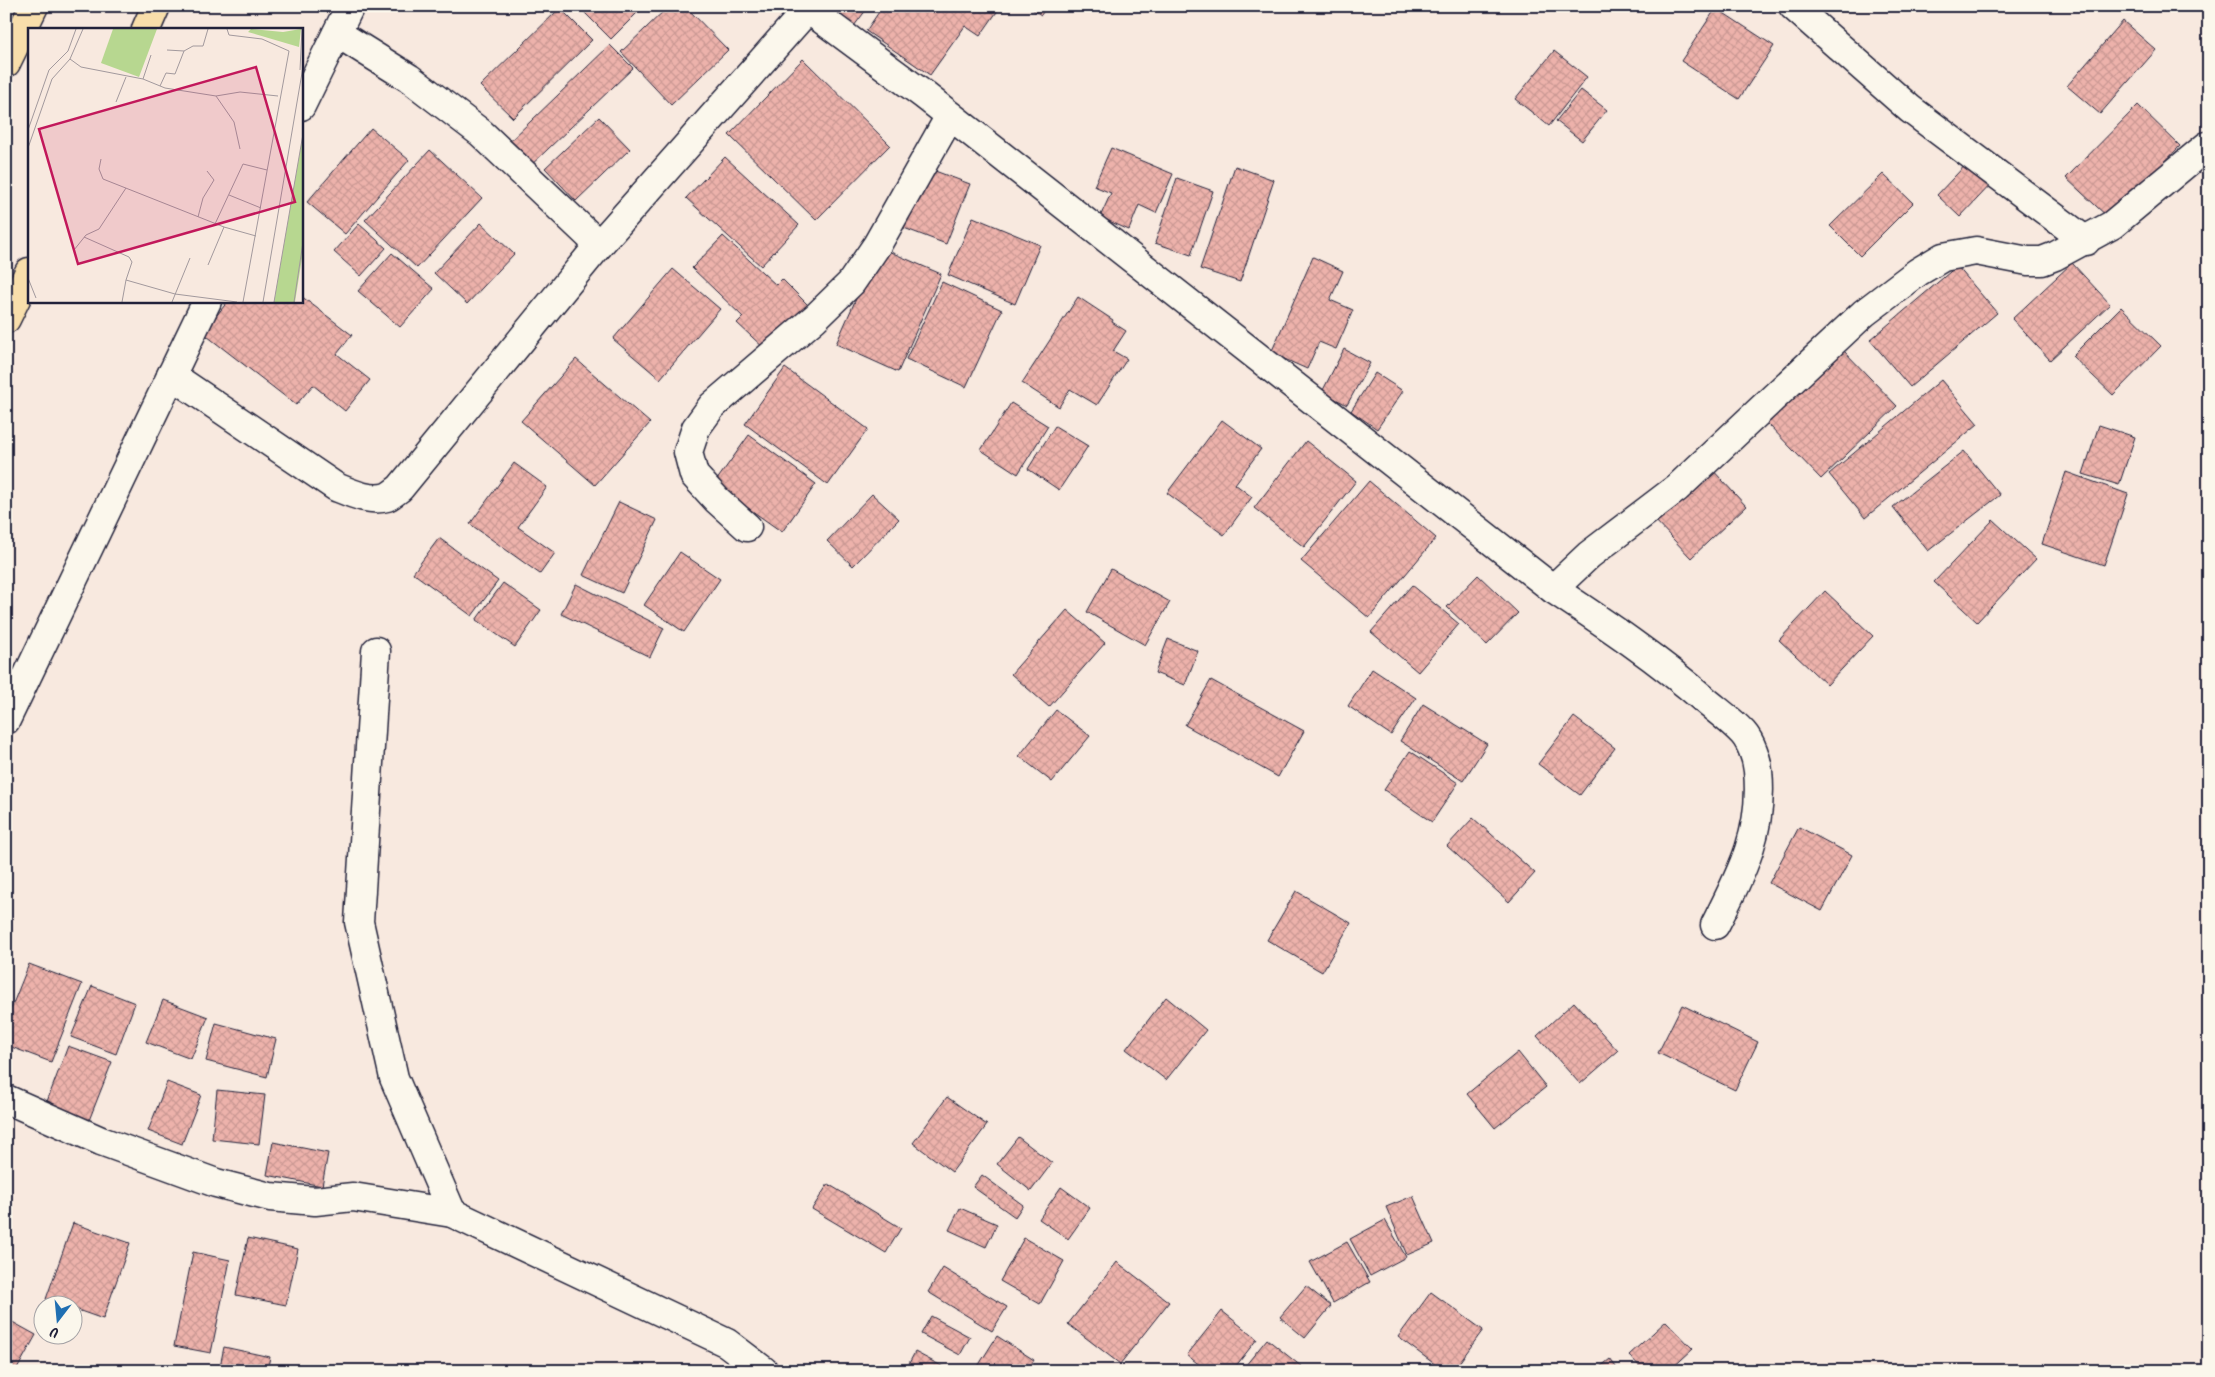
<svg xmlns="http://www.w3.org/2000/svg" width="2215" height="1377" font-family="Kalam,sans-serif">
<style>
.building{fill:url(#building-cross-hatch);stroke:#22223b}
.lines{fill:none;stroke-linecap:round;stroke-linejoin:round}
.minor-casing{stroke:#22223b;stroke-width:31}
.highway-casing{stroke:#22223b;stroke-width:31}
.minor{stroke:#fbf7ec;stroke-width:28}
.highway{stroke:#f8deab;stroke-width:28}
.inset-road{fill:none;stroke:#a2999d;stroke-width:1}
.view{fill:#c2185b;fill-opacity:0.15;stroke:#c2185b;stroke-width:2.5}
.inset-edge{fill:none;stroke:#22223b;stroke-width:2.5}
</style>
<defs>
<pattern id="building-cross-hatch" width="8" height="8" patternUnits="userSpaceOnUse" patternTransform="scale(1.25)"><rect width="8" height="8" fill="#edb2ab"/><path d="M0 0l8 8M0 8l8-8" fill="none" stroke="#cb9994"/></pattern>
</defs>
<rect width="100%" height="100%" fill="#f8e9df"/>
<filter id="ink" filterUnits="userSpaceOnUse"><feTurbulence type="fractalNoise" baseFrequency=".02" numOctaves="2"/><feDisplacementMap in="SourceGraphic" scale="10" xChannelSelector="R" yChannelSelector="G"/><feConvolveMatrix kernelMatrix="1 2 1 2 8 2 1 2 1" color-interpolation-filters="sRGB"/></filter>
<g filter="url(#ink)">
<g class="building">
<path d="M578 6H644L611 39Z"/>
<path d="M669 6H685L728 50 671 105 621 52Z"/>
<path d="M819 6H869L851 30Z"/>
<path d="M883 6H1001L980 36 965 26 930 75 866 31Z"/>
<path d="M1027 6H1047L1041 15Z"/>
<path d="M560 8 592 40 513 118 480 86Z"/>
<path d="M1716 8 1774 46 1739 99 1681 61Z"/>
<path d="M2123 21 2156 50 2100 114 2067 86Z"/>
<path d="M610 45 633 68 527 169 505 146Z"/>
<path d="M1554 51 1587 77 1549 126 1515 99Z"/>
<path d="M803 59 890 145 816 220 729 135Z"/>
<path d="M1581 90 1607 110 1582 141 1556 121Z"/>
<path d="M2138 105 2180 146 2110 219 2066 178Z"/>
<path d="M599 117 630 149 576 201 545 168Z"/>
<path d="M371 128 409 160 345 234 307 202Z"/>
<path d="M1111 148 1173 174 1156 213 1139 205 1129 230 1100 217 1111 193 1094 186Z"/>
<path d="M430 150 482 198 417 268 365 220Z"/>
<path d="M725 157 799 225 761 266 686 198Z"/>
<path d="M1971 159 1994 181 1960 217 1937 195Z"/>
<path d="M1235 166 1274 180 1240 282 1200 269Z"/>
<path d="M927 168 970 184 946 244 904 228Z"/>
<path d="M1883 174 1913 203 1860 256 1830 226Z"/>
<path d="M1177 178 1213 191 1191 255 1155 243Z"/>
<path d="M973 217 1040 245 1015 304 948 275Z"/>
<path d="M481 223 514 254 467 304 434 273Z"/>
<path d="M359 224 386 248 361 276 334 252Z"/>
<path d="M723 236 776 285 782 279 809 306 766 350 737 323 743 317 692 268Z"/>
<path d="M879 247 941 274 898 372 836 344Z"/>
<path d="M392 253 434 289 400 327 358 291Z"/>
<path d="M1313 257 1343 271 1330 300 1353 310 1336 349 1319 342 1307 369 1271 353Z"/>
<path d="M2072 263 2110 304 2050 360 2012 319Z"/>
<path d="M1957 266 1997 313 1910 387 1870 340Z"/>
<path d="M673 269 720 309 660 379 613 339Z"/>
<path d="M942 282 1002 310 966 387 906 359Z"/>
<path d="M301 296 352 335 337 354 370 380 345 411 313 385 296 405 203 333 228 301H301Z"/>
<path d="M1078 297 1113 320 1112 322 1126 331 1113 351 1127 359 1097 405 1070 389 1059 407 1022 383Z"/>
<path d="M2121 307 2161 346 2113 395 2072 356Z"/>
<path d="M1344 349 1370 363 1347 405 1322 392Z"/>
<path d="M1843 350 1897 406 1821 479 1767 423Z"/>
<path d="M576 359 650 423 595 485 521 421Z"/>
<path d="M785 368 868 429 828 485 745 424Z"/>
<path d="M1375 373 1403 391 1377 429 1351 411Z"/>
<path d="M1941 380 1978 424 1865 518 1829 474Z"/>
<path d="M1011 403 1048 426 1018 474 981 450Z"/>
<path d="M1222 420 1261 449 1235 484 1252 497 1224 535 1167 493Z"/>
<path d="M2099 425 2135 437 2119 485 2083 474Z"/>
<path d="M1055 426 1088 446 1059 490 1028 469Z"/>
<path d="M749 435 816 484 782 532 714 484Z"/>
<path d="M1306 441 1356 481 1304 547 1254 508Z"/>
<path d="M1964 451 2000 495 1928 551 1893 507Z"/>
<path d="M514 463 547 487 518 527 555 553 540 574 470 524Z"/>
<path d="M1710 467 1746 506 1691 558 1654 519Z"/>
<path d="M2066 472 2128 494 2104 565 2042 544Z"/>
<path d="M1369 481 1436 538 1369 618 1301 561Z"/>
<path d="M872 494 899 519 853 566 827 541Z"/>
<path d="M619 502 657 520 622 593 583 575Z"/>
<path d="M1993 520 2036 559 1977 622 1934 582Z"/>
<path d="M439 538 498 581 472 616 413 573Z"/>
<path d="M680 552 720 579 684 632 644 605Z"/>
<path d="M1111 569 1170 602 1145 645 1087 612Z"/>
<path d="M1478 575 1518 613 1487 645 1447 607Z"/>
<path d="M503 583 541 610 515 647 476 620Z"/>
<path d="M576 584 664 628 650 657 561 614Z"/>
<path d="M1412 585 1459 624 1418 672 1371 632Z"/>
<path d="M1825 591 1873 636 1827 685 1779 640Z"/>
<path d="M1067 610 1105 643 1049 707 1011 674Z"/>
<path d="M1168 639 1198 651 1185 685 1155 673Z"/>
<path d="M1372 669 1416 698 1391 735 1348 706Z"/>
<path d="M1211 680 1304 731 1278 777 1185 725Z"/>
<path d="M1423 704 1487 744 1463 781 1400 741Z"/>
<path d="M1056 710 1090 736 1052 782 1019 756Z"/>
<path d="M1574 717 1615 748 1580 795 1538 764Z"/>
<path d="M1410 751 1458 783 1432 822 1384 790Z"/>
<path d="M1473 818 1535 873 1509 902 1447 846Z"/>
<path d="M1799 827 1852 855 1822 911 1769 883Z"/>
<path d="M1296 891 1351 923 1322 972 1267 940Z"/>
<path d="M29 964 82 984 51 1062 6 1045V1021Z"/>
<path d="M92 986 135 1003 116 1054 71 1037Z"/>
<path d="M1166 997 1206 1030 1166 1080 1126 1049Z"/>
<path d="M163 1000 208 1017 191 1059 146 1042Z"/>
<path d="M1574 1002 1618 1051 1580 1084 1537 1036Z"/>
<path d="M1682 1005 1758 1042 1735 1090 1658 1053Z"/>
<path d="M216 1023 276 1039 267 1077 206 1061Z"/>
<path d="M68 1046 112 1062 86 1128 43 1112Z"/>
<path d="M1518 1052 1546 1087 1495 1128 1467 1094Z"/>
<path d="M167 1082 201 1095 182 1144 148 1131Z"/>
<path d="M217 1090 265 1095 259 1144 212 1139Z"/>
<path d="M947 1097 987 1125 952 1172 913 1143Z"/>
<path d="M1018 1137 1052 1163 1031 1191 997 1164Z"/>
<path d="M273 1142 328 1153 322 1186 267 1175Z"/>
<path d="M982 1175 1023 1205 1015 1217 973 1187Z"/>
<path d="M828 1184 901 1228 886 1253 812 1209Z"/>
<path d="M1061 1187 1090 1208 1068 1239 1039 1219Z"/>
<path d="M1413 1196 1434 1243 1407 1255 1386 1207Z"/>
<path d="M960 1208 997 1224 986 1247 949 1230Z"/>
<path d="M1385 1220 1406 1257 1370 1276 1350 1239Z"/>
<path d="M73 1223 130 1243 103 1319 72 1308V1304H63L46 1299Z"/>
<path d="M248 1238 298 1249 286 1305 236 1295Z"/>
<path d="M1024 1238 1064 1261 1040 1304 1000 1281Z"/>
<path d="M1347 1242 1370 1282 1333 1303 1310 1262Z"/>
<path d="M193 1252 230 1260 211 1353 174 1346Z"/>
<path d="M1117 1262 1169 1302 1120 1364 1068 1324Z"/>
<path d="M943 1268 1007 1307 992 1331 928 1292Z"/>
<path d="M1306 1286 1331 1306 1305 1338 1280 1317Z"/>
<path d="M1431 1292 1483 1330 1453 1371H1444L1398 1337Z"/>
<path d="M1222 1311 1257 1339 1232 1371H1207L1187 1355Z"/>
<path d="M931 1316 970 1337 960 1355 921 1334Z"/>
<path d="M7 1319 36 1335 16 1371H6Z"/>
<path d="M1666 1321 1693 1349 1669 1371H1644L1629 1355Z"/>
<path d="M997 1336 1034 1360 1027 1371H975Z"/>
<path d="M1267 1339 1307 1371H1241Z"/>
<path d="M224 1347 270 1357 267 1371H219Z"/>
<path d="M915 1352 949 1370V1371H905Z"/>
<path d="M1610 1359 1619 1371H1595Z"/>
</g>
<g class="lines">
<g class="minor-casing">
<g id="minor">
<path d="M804 6 924 95 1553 589C1606 624 1658 659 1706 701 1718 711 1732 721 1743 733 1751 742 1757 759 1758 771 1764 831 1741 874 1715 925"/>
<path d="M1793 6 1910 109 2086 241"/>
<path d="M337 33 409 78 481 133 599 245"/>
<path d="M301 106 350 6"/>
<path d="M171 375 336 487C351 493 370 502 387 497 391 495 396 491 400 488L599 245 808 9"/>
<path d="M747 527 717 500 694 475 688 452 696 428 712 406 815 318 851 283 877 245 950 116"/>
<path d="M1553 589 1589 555 1677 488 1864 313 1918 272 1943 257 1976 251 2028 261H2042L2055 256 2112 225 2207 146"/>
<path d="M376 651 359 922 394 1078 452 1213"/>
<path d="M6 720 207 301"/>
<path d="M6 1099 101 1141 216 1183 270 1197 315 1201 353 1197 452 1213 727 1343 764 1371"/>
</g>
</g>
<g class="highway-casing">
<g id="highway">
<path d="M146 29 156 6"/>
<path d="M6 63 34 6"/>
<path d="M6 319 29 272"/>
</g>
</g>
<use href="#minor" class="minor"/>
<use href="#highway" class="highway"/>
</g>
</g>
<g transform="translate(28 28)">
<rect width="275" height="275" fill="#f8e9df"/>
<path d="M223 1 255 4 273 1 271 19 220 4ZM275 106V224L267 274H246Z" fill="#b7d790"/>
<path d="M85 1H129L111 49 73 35Z" fill="#b7d790"/>
<path class="inset-road" d="M199 1 201 7 234 11 261 23 215 274M139 22 156 23M42 31 53 39 115 51 137 60 188 68 212 64 250 68M272 42 274 1M115 51 123 27M132 58 138 45 147 46 156 23 165 18H175L180 1M188 68 206 94 212 121M88 74 98 49M0 102 21 42 40 23 48 1M0 120 24 51 42 31 55 1M73 131 71 141 75 151 196 199 228 208M201 167 233 180M170 189 175 170 186 152 179 143M187 196 215 136 239 142M56 209 101 229 104 234 98 252M46 222 58 207 71 201 98 160M180 237 196 199M0 250 8 270M94 274 98 252 147 266 209 274M144 274 162 230M235 274 275 39M246 274 275 106M266 274 275 214"/>
<path class="view" d="M228 39 267 174 50 236 11 101Z"/>
<rect width="275" height="275" class="inset-edge"/>
</g>
<rect width="2215" height="1377" fill="none" stroke="#fbf7ec" stroke-width="25"/>
<rect x="12" y="12" width="2190" height="1352" fill="none" stroke="#22223b" stroke-width="2" filter="url(#ink)"/>
<g transform="translate(58 1320) rotate(196)"><circle r="24" fill="#fbf7ec" stroke="#a4a2a5"/>
<path d="M0-4L9 19L0 12L-9 19Z" fill="#1f6fb2"/>
<text y="-8" font-size="14" font-weight="bold" text-anchor="middle" fill="#22223b">U</text>
</g>
</svg>
